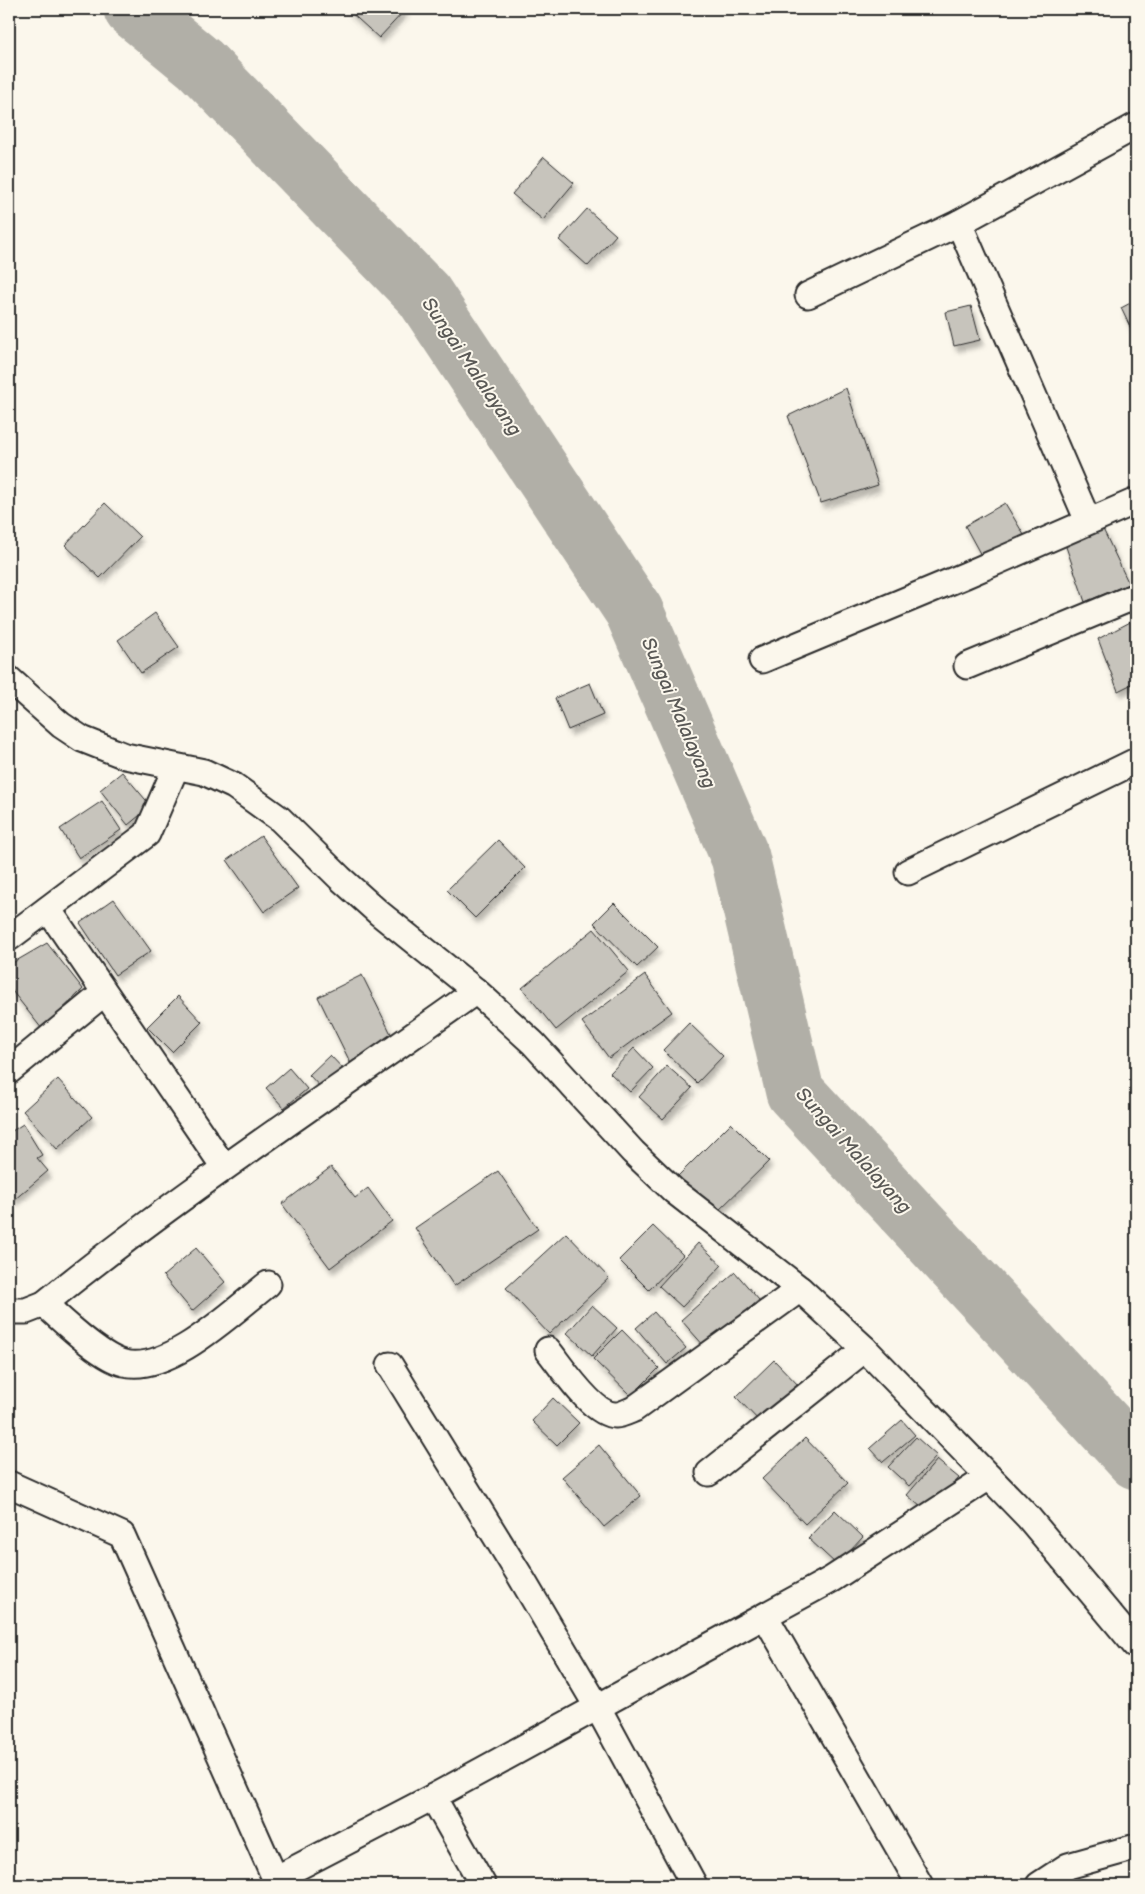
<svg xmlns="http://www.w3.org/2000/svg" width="1145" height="1894" font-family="'Balsamiq Sans',sans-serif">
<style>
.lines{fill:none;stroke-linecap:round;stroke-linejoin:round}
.river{stroke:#b1afa7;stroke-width:59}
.building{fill:#c7c4bc;stroke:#2b2b2b;filter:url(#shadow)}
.street-casing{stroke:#2b2b2b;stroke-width:29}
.street{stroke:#fbf7ec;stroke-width:25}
.labels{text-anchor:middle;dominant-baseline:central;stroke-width:4;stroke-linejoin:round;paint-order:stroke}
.water-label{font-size:19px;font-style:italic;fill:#5a5956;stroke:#fbf7ec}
</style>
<defs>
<filter id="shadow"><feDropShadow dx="3" dy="5.5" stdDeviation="2.5" flood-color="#0004"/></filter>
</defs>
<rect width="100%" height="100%" fill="#fbf7ec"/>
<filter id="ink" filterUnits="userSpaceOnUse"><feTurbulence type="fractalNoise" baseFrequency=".02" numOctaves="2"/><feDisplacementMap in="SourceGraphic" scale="10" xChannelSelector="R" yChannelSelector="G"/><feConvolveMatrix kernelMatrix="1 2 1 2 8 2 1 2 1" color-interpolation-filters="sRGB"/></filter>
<g filter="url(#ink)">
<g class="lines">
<path class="river" d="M133 9 200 64 424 295 634 611 740 857 795 1092 1136 1460"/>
</g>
<g class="building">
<path d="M347 9H406L379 38Z"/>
<path d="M544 157 574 183 543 220 512 194Z"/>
<path d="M587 209 616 235 588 266 559 240Z"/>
<path d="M1136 300V339L1121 308Z"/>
<path d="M971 306 980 340 954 346 946 312Z"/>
<path d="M846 388 878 485 821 503 788 416Z"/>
<path d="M105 503 140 537 100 578 65 545Z"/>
<path d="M1005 503 1024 535 983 559 965 526Z"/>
<path d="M1103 529 1129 584 1085 602 1064 541Z"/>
<path d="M155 613 179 647 141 673 118 640Z"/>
<path d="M1136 619V682L1118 691 1098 639Z"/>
<path d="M590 683 603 715 568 730 555 698Z"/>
<path d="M122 772 151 806 128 825 100 790Z"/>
<path d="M102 801 121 830 79 858 60 829Z"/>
<path d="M261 836 298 888 264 912 227 860Z"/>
<path d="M498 840 525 868 475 918 447 890Z"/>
<path d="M114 899 151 951 115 975 80 923Z"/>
<path d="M614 903 658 947 637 967 594 923Z"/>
<path d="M594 929 629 971 556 1030 522 988Z"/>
<path d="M47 943 83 989 42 1029 9 987V965Z"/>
<path d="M362 975 396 1044 352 1066 318 997Z"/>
<path d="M645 975 672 1012 609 1058 582 1022Z"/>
<path d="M178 996 202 1022 172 1052 147 1027Z"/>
<path d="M689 1023 723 1056 697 1083 663 1050Z"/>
<path d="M634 1048 653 1068 630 1092 610 1073Z"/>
<path d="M330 1055 346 1072 325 1092 309 1075Z"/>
<path d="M667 1066 692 1088 663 1119 639 1097Z"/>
<path d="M289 1068 307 1089 284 1108 266 1088Z"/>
<path d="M58 1079 92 1117 57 1149 23 1111Z"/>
<path d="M731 1123 769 1161 714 1215 677 1177Z"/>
<path d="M23 1124 42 1155 37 1158 48 1171 14 1200 9 1193V1133Z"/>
<path d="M331 1167 355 1198 368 1188 392 1221 330 1268 282 1204Z"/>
<path d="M498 1171 538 1229 454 1286 415 1228Z"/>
<path d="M653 1226 683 1255 649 1290 619 1260Z"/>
<path d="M566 1233 609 1278 549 1334 506 1288Z"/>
<path d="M698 1243 722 1265 682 1307 659 1286Z"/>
<path d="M196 1248 225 1282 192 1311 163 1276Z"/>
<path d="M735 1272 759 1300 705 1347 681 1320Z"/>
<path d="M592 1305 617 1328 592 1356 567 1333Z"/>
<path d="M654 1312 686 1348 667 1364 636 1328Z"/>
<path d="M622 1330 659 1368 631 1396 593 1359Z"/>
<path d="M774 1360 802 1389 764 1426 736 1397Z"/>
<path d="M553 1398 579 1423 557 1445 532 1421Z"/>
<path d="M902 1420 915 1435 883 1462 870 1448Z"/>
<path d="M916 1437 937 1456 909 1486 888 1467Z"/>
<path d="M805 1438 848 1483 805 1524 762 1479Z"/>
<path d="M599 1445 641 1496 604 1527 562 1477Z"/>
<path d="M937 1460 959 1478 928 1513 907 1495Z"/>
<path d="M835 1510 863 1537 837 1565 808 1538Z"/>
</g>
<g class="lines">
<g class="street-casing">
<g id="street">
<path d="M959 223 1088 521"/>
<path d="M808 295 959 223 1136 126"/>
<path d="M762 660 966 575 1136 501"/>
<path d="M967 666 1136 596"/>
<path d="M9 679 61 725 82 739 125 756 204 772 234 786 280 819 340 878 379 913 476 991 533 1043 633 1152 674 1191 800 1289 865 1349 1028 1517 1136 1646"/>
<path d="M908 872 1136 761"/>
<path d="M48 909 224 1167"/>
<path d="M9 938 147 834 176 767"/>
<path d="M9 1071 104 993"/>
<path d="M44 1304C62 1320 101 1358 124 1363 169 1374 233 1311 268 1284"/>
<path d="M9 1311H26L44 1304C182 1192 331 1095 476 991"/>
<path d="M548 1350C561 1366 593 1416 616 1415 621 1415 629 1411 634 1409L800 1289"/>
<path d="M390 1365 519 1574 598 1708 694 1885"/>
<path d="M709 1473 865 1349"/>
<path d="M9 1484 122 1535 278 1885"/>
<path d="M765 1616 920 1885"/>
<path d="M433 1797 483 1885"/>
<path d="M275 1879 433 1797 832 1579 989 1477"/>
<path d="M1039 1885 1068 1866 1136 1847"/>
</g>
</g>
<use href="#street" class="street"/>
</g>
</g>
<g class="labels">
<g class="water-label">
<text transform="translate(471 367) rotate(56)">Sungai Malalayang</text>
<text transform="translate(678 713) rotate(67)">Sungai Malalayang</text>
<text transform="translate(853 1151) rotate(48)">Sungai Malalayang</text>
</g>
</g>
<rect width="1145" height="1894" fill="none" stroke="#fbf7ec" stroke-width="30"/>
<rect x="15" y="15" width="1115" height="1864" fill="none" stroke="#2b2b2b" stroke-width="2" filter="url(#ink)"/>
</svg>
